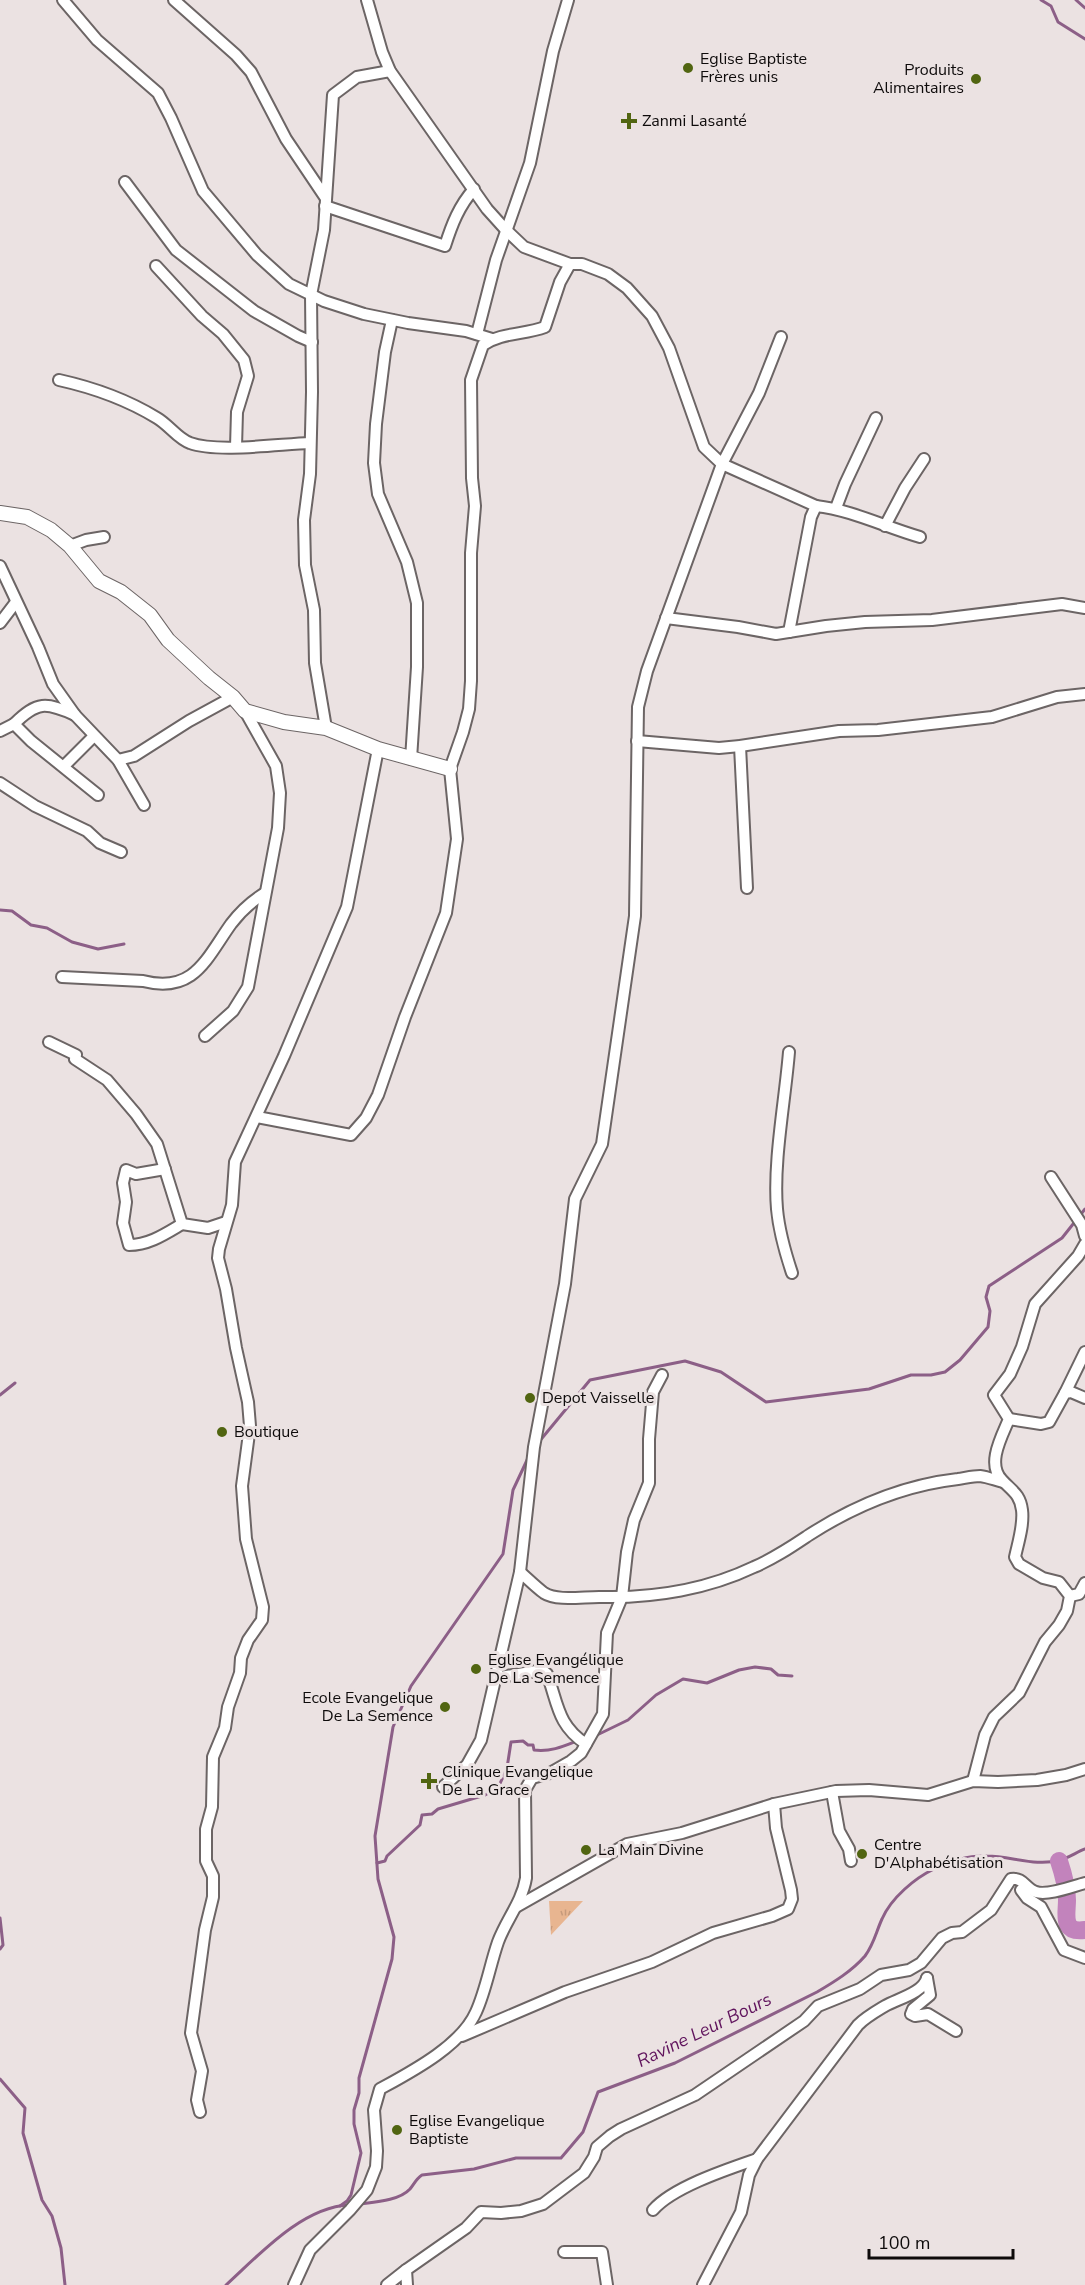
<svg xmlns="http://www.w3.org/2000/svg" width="1085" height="2285" font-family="'Nunito Sans',sans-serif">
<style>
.park{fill:url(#park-tufts)}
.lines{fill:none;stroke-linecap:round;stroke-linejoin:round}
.stream{stroke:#8c5f87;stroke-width:3}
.river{stroke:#c283bc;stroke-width:18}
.minor-casing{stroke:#6c6565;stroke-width:14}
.tertiary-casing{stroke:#6c6565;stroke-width:16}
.minor{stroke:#fff;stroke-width:10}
.tertiary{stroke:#fff;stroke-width:14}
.poi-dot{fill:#516511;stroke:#ebe2e2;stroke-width:2}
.labels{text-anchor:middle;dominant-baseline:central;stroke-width:6;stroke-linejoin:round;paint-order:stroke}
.poi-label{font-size:16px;fill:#0e0b0b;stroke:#ebe2e2;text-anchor:start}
.water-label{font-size:18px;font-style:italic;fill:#60145d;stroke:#ebe2e2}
</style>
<defs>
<pattern id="park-tufts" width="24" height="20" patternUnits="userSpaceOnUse" patternTransform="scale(1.5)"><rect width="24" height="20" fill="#e8b590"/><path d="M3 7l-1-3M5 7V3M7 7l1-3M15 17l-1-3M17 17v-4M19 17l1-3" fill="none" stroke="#c69a7b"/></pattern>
</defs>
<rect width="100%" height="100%" fill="#ebe2e2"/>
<path class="park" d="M549 1901H583L551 1935Z"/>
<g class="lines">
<g class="stream">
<path d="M1041 0 1051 6 1058 22 1085 39"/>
<path d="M1076 0 1085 8"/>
<path d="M0 910 12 911 31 925 47 928 72 942 98 949 124 944"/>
<path d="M0 1395 15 1383"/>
<path d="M538 1443 590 1380 685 1361 721 1372 766 1402 869 1389 911 1375H931L945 1372 960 1360 988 1327 990 1311 986 1297 989 1286 1062 1238 1085 1209"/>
<path d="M595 1736 628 1720 656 1695 683 1679 707 1683 739 1670 755 1667 771 1669 778 1675 792 1676"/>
<path d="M377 1863 385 1861 387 1856 420 1825 422 1815 432 1814 438 1809 485 1795 498 1788 507 1768 511 1742 523 1741 528 1745H533L534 1750C550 1752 562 1747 577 1741"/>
<path d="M0 1918 3 1945 0 1949"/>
<path d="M0 2079 25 2108 23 2133 42 2200 52 2216 61 2248 65 2285"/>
<path d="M359 2204C374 2202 399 2201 410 2189 414 2184 416 2179 422 2175L474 2169 516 2158H561L583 2132 598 2092 675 2063 817 1992C834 1982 852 1971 865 1956 874 1944 876 1932 882 1919 891 1898 915 1878 934 1869 949 1861 970 1855 987 1856 1011 1856 1036 1867 1060 1860 1068 1858 1077 1852 1085 1849"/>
<path d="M340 2206 347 2201 351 2195 361 2153 354 2124V2110L359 2093V2078L392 1959 394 1937 378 1879 375 1836 393 1727 411 1686 503 1554 513 1490 528 1458"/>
<path d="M226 2285C259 2255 302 2207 349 2205"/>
</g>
<path class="river" d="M1059 1861C1063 1873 1067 1887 1067 1900 1067 1915 1061 1933 1085 1930"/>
<g class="minor-casing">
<g id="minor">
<path d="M63 0 97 40 158 93 171 118 203 191 257 255 289 284 324 301 364 314 408 323 466 331 492 339"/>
<path d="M174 0 236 55 251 72 286 139 325 197"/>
<path d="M367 0 382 52 390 71 487 209 505 229 524 247 570 264"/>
<path d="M125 182 176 250 254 311 298 336 312 342"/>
<path d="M325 206 445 246C452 224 459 206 474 189"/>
<path d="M156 266 202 316 223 334 244 360 248 376 237 412 236 447"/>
<path d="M392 320 385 352 376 424 374 463 378 494 407 562 417 603V667L411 759"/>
<path d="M477 334 496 260 530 163 553 51 568 0"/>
<path d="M59 380C95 388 126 399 157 418 169 425 178 439 190 443 217 453 280 444 310 443"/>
<path d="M816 506C852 510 885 527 920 537"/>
<path d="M836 508 845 484 876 418"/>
<path d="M885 526 905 488 924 459"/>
<path d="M70 546 86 540 104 537"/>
<path d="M0 566 38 647 53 684 75 715 118 760 144 805"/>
<path d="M666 618 738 627 776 634 826 626 865 622 932 620 1062 604 1085 608"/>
<path d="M0 623 16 602"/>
<path d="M14 724C37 701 46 702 75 715"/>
<path d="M326 728 315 663 314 610 305 565 304 520 310 474 312 392 311 295 324 230 333 95 357 77 390 71"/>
<path d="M0 731 14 724 31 741 98 795"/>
<path d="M637 741 719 748 740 746 839 731 878 730 992 717 1057 697 1085 694"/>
<path d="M740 746 747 888"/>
<path d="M118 760 134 756 189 721 233 697"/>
<path d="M64 766 94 736"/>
<path d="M0 783 35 806 87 831 100 843 121 852"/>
<path d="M62 977 143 981C194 994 206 959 231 924 240 912 252 901 265 893"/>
<path d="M205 1036 233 1011 248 987 278 828 280 793 276 766 245 711"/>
<path d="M49 1042 76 1055 75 1059 107 1080 136 1114 157 1144 182 1224 208 1228 226 1222"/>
<path d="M789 1052C785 1101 773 1162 777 1209 779 1231 785 1252 792 1273"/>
<path d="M257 1117 351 1135 366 1118 378 1095 405 1017 446 913 457 839 450 769 463 732 469 709 471 681V553L475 506 472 478 471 380 483 345C502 332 524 335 545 327L560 282 570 264H582L608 274 627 288 652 316 669 348 704 447 722 464 816 506 811 517 789 632"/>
<path d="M165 1169 136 1174 126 1170 123 1183 126 1202 123 1223 129 1245C149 1245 165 1234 182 1224"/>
<path d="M1051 1177 1082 1225 1085 1236"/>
<path d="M1065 1393 1085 1352"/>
<path d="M1009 1419 1041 1424 1049 1422 1065 1393 1071 1392 1085 1398"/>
<path d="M520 1572C528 1579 536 1587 544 1593 558 1602 586 1596 603 1597 654 1598 708 1589 754 1567 775 1558 791 1547 809 1535 854 1506 905 1485 958 1479 965 1478 973 1476 980 1476 988 1477 995 1480 1003 1482"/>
<path d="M1070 1596 1079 1594 1085 1583"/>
<path d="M495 1678 542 1670 547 1674C558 1703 557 1725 586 1744"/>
<path d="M973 1781 985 1735 994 1717 1019 1693 1045 1642 1059 1625 1067 1611 1070 1596 1059 1582 1043 1578 1019 1564 1015 1557C1018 1543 1024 1525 1022 1510 1020 1494 1012 1491 1002 1480 986 1464 1002 1436 1009 1419L994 1395 1010 1374 1022 1347 1035 1304 1078 1256 1085 1244"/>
<path d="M443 1787 467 1765 481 1740 520 1572 534 1447 565 1284 575 1199 602 1144 635 916 638 707 647 671 722 464 759 393 781 337"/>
<path d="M832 1792 839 1831 849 1849 851 1861"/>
<path d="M1021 1890 1027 1898 1041 1907 1064 1950 1085 1958"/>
<path d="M516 1907 627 1844 682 1833 774 1804 836 1791 869 1790 928 1795 973 1781 998 1782 1037 1780 1066 1775 1085 1769"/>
<path d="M927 1978 930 1995 913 2009 911 2014 915 2016 928 2014 956 2031"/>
<path d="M462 2036 565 1992 652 1962 713 1933 772 1916 788 1909 792 1899 791 1890 776 1828 774 1804"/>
<path d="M200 2112 197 2100 202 2071 191 2033 205 1930 213 1897V1876L206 1861V1829L212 1807 213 1757 225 1728 228 1707 240 1673 241 1658 248 1640 262 1620 263 1607 246 1539 242 1486 250 1426 248 1402 236 1348 226 1289 218 1258 219 1249 232 1205 235 1162 284 1056 347 907 378 749"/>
<path d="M653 2210C673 2187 728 2169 757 2159"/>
<path d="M564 2252H602L607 2285"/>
<path d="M294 2285 310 2250 350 2210 367 2190 376 2167 377 2151 374 2110 380 2089C411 2072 461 2046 476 2012 486 1990 490 1965 498 1942 506 1920 522 1902 526 1878L525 1790 532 1778 550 1773 571 1761 581 1753 603 1714 607 1633 622 1597 627 1552 634 1520 649 1483V1439L653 1392 662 1375"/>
<path d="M387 2285 406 2270"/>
<path d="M407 2285 406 2270 466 2228 481 2212 501 2213 521 2211 543 2204 584 2173 594 2157 597 2147 610 2136 621 2129 695 2095 804 2021 818 2006 860 1989 881 1975 909 1970 921 1963 942 1938 952 1933 962 1932 991 1910 1011 1879C1023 1877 1026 1889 1036 1892 1048 1896 1073 1886 1085 1883"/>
<path d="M703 2285 741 2212 749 2175 757 2159 858 2025C866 2017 875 2012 885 2006 897 1999 923 1993 927 1978"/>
</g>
</g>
<g class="tertiary-casing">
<path id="tertiary" d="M0 513 27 517 51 530 70 546 99 581 121 592 150 615 168 640 209 678 233 697 245 711 284 722 326 728 378 749 450 769"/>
</g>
<use href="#minor" class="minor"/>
<use href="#tertiary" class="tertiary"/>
</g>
<g class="poi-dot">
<circle cx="688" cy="68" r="6"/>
<circle cx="976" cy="79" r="6"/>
<path d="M626 112h6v6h6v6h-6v6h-6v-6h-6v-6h6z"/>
<circle cx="530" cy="1398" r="6"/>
<circle cx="222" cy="1432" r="6"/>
<circle cx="476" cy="1669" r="6"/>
<circle cx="445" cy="1707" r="6"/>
<path d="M426 1772h6v6h6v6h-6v6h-6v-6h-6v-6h6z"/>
<circle cx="586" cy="1850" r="6"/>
<circle cx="862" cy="1854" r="6"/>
<circle cx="397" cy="2130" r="6"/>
</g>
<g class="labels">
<g class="poi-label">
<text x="700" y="59">Eglise Baptiste<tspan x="700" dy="18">Frères unis</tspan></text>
<text x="964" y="70" text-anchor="end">Produits<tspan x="964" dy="18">Alimentaires</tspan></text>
<text x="642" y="121">Zanmi Lasanté</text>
<text x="542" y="1398">Depot Vaisselle</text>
<text x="234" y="1432">Boutique</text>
<text x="488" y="1660">Eglise Evangélique<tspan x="488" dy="18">De La Semence</tspan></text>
<text x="433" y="1698" text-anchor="end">Ecole Evangelique<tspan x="433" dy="18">De La Semence</tspan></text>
<text x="442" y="1772">Clinique Evangelique<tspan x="442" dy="18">De La Grace</tspan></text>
<text x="874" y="1845">Centre<tspan x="874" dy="18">D'Alphabétisation</tspan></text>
<text x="598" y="1850">La Main Divine</text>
<text x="409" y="2121">Eglise Evangelique<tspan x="409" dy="18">Baptiste</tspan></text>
</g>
<g class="water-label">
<text transform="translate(704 2030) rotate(-26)">Ravine Leur Bours</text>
</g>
</g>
<path d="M869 2249v9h144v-9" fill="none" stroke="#0e0b0b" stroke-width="3"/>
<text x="878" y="2249" font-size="18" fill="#0e0b0b" stroke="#ebe2e2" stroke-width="4.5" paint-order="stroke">100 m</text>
</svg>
